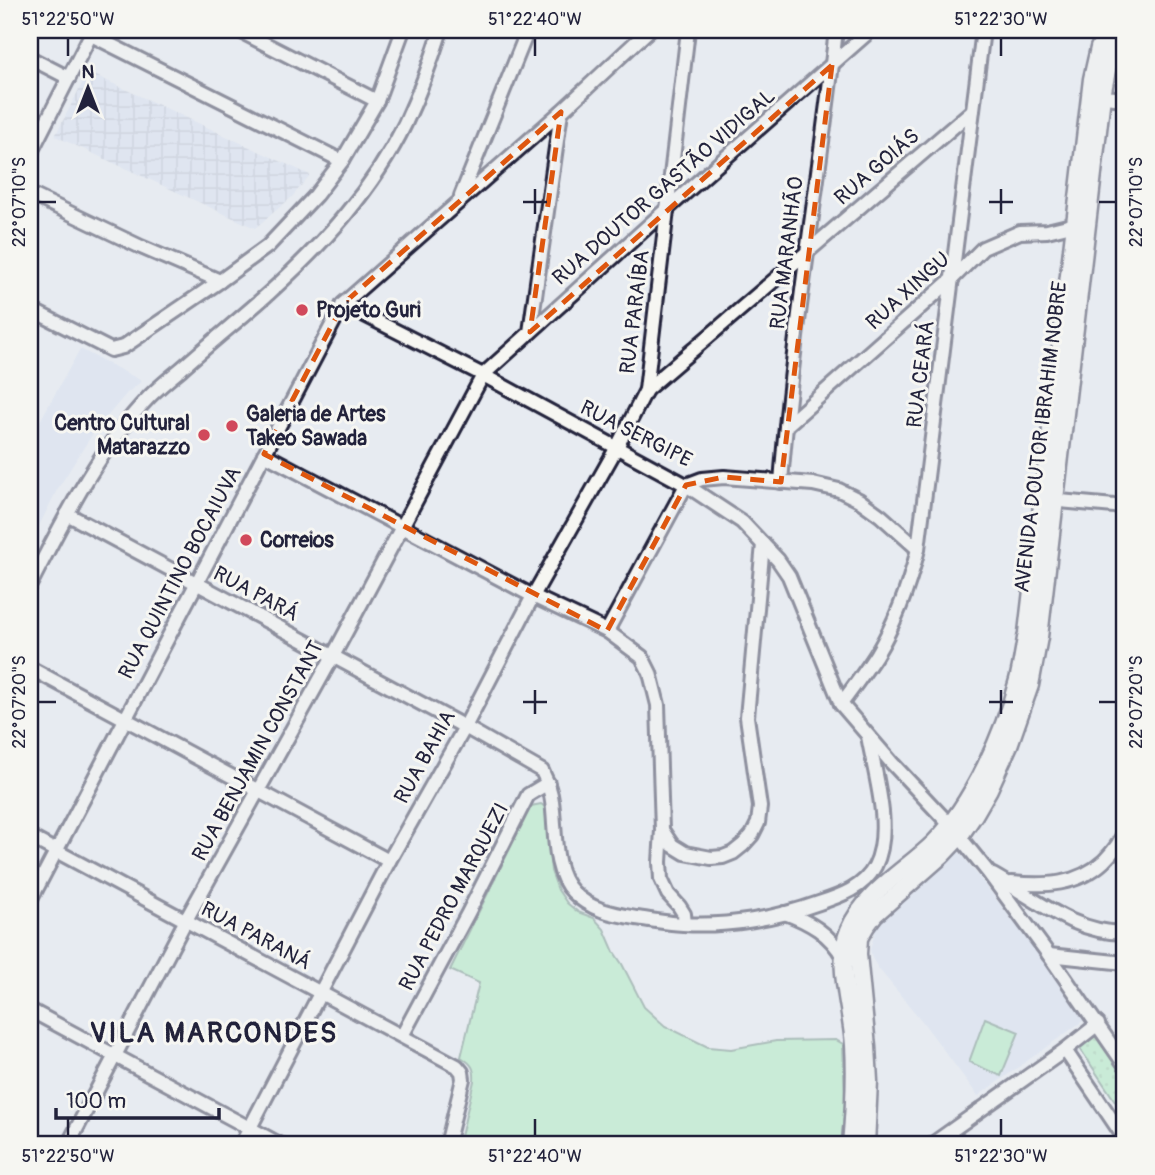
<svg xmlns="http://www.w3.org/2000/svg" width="1155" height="1175" font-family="Pangolin,sans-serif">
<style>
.built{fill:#d5def0}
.industrial{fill:url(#industrial-grid)}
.grass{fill:url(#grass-dots);stroke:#64867a;stroke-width:2}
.pitch{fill:#a5ebb8;stroke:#64867a;stroke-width:2}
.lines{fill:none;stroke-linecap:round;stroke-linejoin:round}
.minor-casing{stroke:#22223b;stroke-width:18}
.major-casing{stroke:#22223b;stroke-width:21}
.minor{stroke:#f6f6f2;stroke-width:12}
.major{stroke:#f6f6f2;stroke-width:16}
.marked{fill:none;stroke:#de560e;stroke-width:5;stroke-dasharray:14 9;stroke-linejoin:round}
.ticks{fill:none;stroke:#22223b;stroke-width:2.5}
.poi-dot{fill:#d1495b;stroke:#f6f6f2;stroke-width:2.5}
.labels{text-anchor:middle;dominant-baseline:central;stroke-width:6;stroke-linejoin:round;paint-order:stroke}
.street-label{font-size:21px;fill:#22223b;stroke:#f6f6f2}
.poi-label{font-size:21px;font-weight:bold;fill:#22223b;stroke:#f6f6f2;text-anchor:start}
.district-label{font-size:28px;font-weight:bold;letter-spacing:2px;fill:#22223b;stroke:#f6f6f2}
.neatline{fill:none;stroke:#22223b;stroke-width:2.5}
.ticks-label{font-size:18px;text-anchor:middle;fill:#22223b}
</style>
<defs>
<pattern id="industrial-grid" width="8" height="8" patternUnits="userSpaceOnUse" patternTransform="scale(1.75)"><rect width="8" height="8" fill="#d5def0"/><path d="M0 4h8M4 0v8" fill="none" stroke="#b7becf"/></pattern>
<pattern id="grass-dots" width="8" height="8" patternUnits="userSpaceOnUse" patternTransform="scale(1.75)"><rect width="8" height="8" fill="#a5ebb8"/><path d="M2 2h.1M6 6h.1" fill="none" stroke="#8ec99f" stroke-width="1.8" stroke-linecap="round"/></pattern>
</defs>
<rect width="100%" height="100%" fill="#e7ebf1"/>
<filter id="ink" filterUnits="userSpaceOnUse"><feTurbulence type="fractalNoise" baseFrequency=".0143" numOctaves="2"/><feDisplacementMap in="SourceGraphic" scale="14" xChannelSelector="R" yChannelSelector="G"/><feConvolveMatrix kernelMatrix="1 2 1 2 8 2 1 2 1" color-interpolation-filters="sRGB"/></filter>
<g filter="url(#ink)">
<g class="built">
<path d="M80 349 142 381 127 393 93 433 57 490 30 544V439Z"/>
<path d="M958 850 1084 1013V1020L978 1096 922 1021 878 968 872 958 870 949 876 929 885 913 930 878Z"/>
</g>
<path class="industrial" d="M88 72 310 175 292 197 255 228 55 136Z"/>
<path class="grass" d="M1095 1035 1125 1079V1116L1079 1047Z"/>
<g class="pitch">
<path d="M541 804 545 807 551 871 558 890 567 903 578 912 594 918 604 929 614 952 622 964 644 1007 665 1026 708 1047 731 1049 776 1041 836 1040 843 1044 845 1103 841 1145H459L474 1081C475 1068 472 1064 461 1057L479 983 450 970 531 806Z"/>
<path d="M985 1018 1019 1032 1001 1076 969 1062Z"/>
</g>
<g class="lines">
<g class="minor-casing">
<g id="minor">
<path d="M238 30 377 101"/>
<path d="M91 35 342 161"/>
<path d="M30 58 69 78"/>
<path d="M1094 96 1125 99"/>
<path d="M30 154 93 30"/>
<path d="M30 194 141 247 220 281"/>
<path d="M461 196 528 30"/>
<path d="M343 304 483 375 686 485 742 522 778 560 789 576 841 704 891 762 950 825 988 872 1049 955 1125 1065"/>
<path d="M30 309 111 350 123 347 220 281 268 246 316 195 342 161 377 101 403 30"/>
<path d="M530 332 561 112"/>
<path d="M646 390 973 110"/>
<path d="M786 426 952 279 983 248 1020 232 1047 231 1084 222"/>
<path d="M264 454 533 596 607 631 642 657 650 673 658 705 662 830 660 862 661 879 668 894 679 906 684 914 685 924"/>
<path d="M781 482C793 330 819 181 836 30"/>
<path d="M686 485 702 479 724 477 813 484 839 490 859 500 881 516 918 549"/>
<path d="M1049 500 1125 507"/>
<path d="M67 514 465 727 542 771C547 781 551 791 552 801 556 829 552 871 573 892 590 910 613 914 636 918 651 920 667 923 683 924 728 927 777 918 819 903 840 896 864 888 875 866 893 830 875 775 868 736"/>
<path d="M30 585C64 519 97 451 149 397 159 387 170 378 181 369 210 343 240 319 269 293 323 244 373 190 405 124 419 94 431 62 441 30"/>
<path d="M607 631 686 485"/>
<path d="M30 668 389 861"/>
<path d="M841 704C853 688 865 672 876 655 896 622 909 586 918 549L983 30"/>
<path d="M662 830 672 845 685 853 711 858 723 857 733 853 743 845 752 835 758 823 760 807 747 717 763 544"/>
<path d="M30 837 457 1066 462 1072 463 1079 447 1145"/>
<path d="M993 875C1036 899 1073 933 1125 933"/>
<path d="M1011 883C1045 886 1077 886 1104 861 1113 852 1121 842 1125 830"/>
<path d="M30 901 343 304 561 112 649 30"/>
<path d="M785 913C810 922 830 934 843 957"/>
<path d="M1049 955 1125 963"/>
<path d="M30 1010 281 1145"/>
<path d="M402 1036 468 913 528 795 548 783"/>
<path d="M1065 1050 1125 1139"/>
<path d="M68 1145 186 920 333 656 483 375 667 209 871 30"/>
<path d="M241 1145 389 861 465 727 533 596 617 447 646 390 688 30"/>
<path d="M931 1145 1065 1050 1098 1024"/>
</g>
</g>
<g class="major-casing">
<g id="major">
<path d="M851 1145C854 1112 856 1078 854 1045 852 1010 835 963 849 930 865 892 905 871 934 843 973 804 1004 733 1018 680 1022 665 1024 648 1027 633L1092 79 1099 48 1109 30"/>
<path d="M866 1145 869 1081 867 1047 858 954 859 938 866 926 875 914 942 855 959 837 974 815 989 789 1009 745 1030 685 1039 637 1102 96 1110 55 1124 30"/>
</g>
</g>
<use href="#minor" class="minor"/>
<use href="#major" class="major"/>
</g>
</g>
<path d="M0 0H1155V1175H0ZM832 65 781 482 724 477 686 485 607 631 264 454 343 304 561 112 530 332Z" fill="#e7ebf1" fill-opacity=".55" fill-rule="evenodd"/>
<path class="marked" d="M832 65 781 482 724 477 686 485 607 631 264 454 343 304 561 112 530 332Z"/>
<path class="ticks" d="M68 38V56M535 38V56M1001 38V56M535 189V214M1001 189V214M38 202H56M523 202H547M989 202H1013M1099 202H1116M535 690V714M1001 690V714M38 702H56M523 702H547M989 702H1013M1099 702H1116M68 1119V1136M535 1119V1136M1001 1119V1136"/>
<g class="poi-dot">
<circle cx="302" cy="310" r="7"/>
<circle cx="232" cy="426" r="7"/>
<circle cx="204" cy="435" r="7"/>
<circle cx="246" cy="540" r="7"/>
</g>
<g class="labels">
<g class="street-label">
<text transform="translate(877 167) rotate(-41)">RUA GOIÁS</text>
<text transform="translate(664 187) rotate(-41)">RUA DOUTOR GASTÃO VIDIGAL</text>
<text transform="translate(787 253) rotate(-83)">RUA MARANHÃO</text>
<text transform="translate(908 291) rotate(-42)">RUA XINGU</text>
<text transform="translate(635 312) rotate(-83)">RUA PARAÍBA</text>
<text transform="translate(921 374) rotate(-83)">RUA CEARÁ</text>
<text transform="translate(636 434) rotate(27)">RUA SERGIPE</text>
<text transform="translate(1041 437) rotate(-83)">AVENIDA DOUTOR IBRAHIM NOBRE</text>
<text transform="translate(180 573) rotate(-62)">RUA QUINTINO BOCAIUVA</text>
<text transform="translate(256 594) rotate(28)">RUA PARÁ</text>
<text transform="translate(258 751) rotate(-61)">RUA BENJAMIN CONSTANT</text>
<text transform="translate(425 757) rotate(-61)">RUA BAHIA</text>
<text transform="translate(454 897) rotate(-62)">RUA PEDRO MARQUEZI</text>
<text transform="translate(256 936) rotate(28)">RUA PARANÁ</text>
</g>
<g class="poi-label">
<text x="316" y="310">Projeto Guri</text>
<text x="246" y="414">Galeria de Artes<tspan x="246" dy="24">Takeo Sawada</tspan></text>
<text x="190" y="423" text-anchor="end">Centro Cultural<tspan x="190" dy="24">Matarazzo</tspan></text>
<text x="260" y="540">Correios</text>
</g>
<g class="district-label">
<text x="214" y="1033">VILA MARCONDES</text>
</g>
</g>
<rect width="1155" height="1175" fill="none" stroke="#f6f6f2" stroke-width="77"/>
<g transform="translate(88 88)" stroke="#f6f6f2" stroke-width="5" paint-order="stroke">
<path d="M0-5L12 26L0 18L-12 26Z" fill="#22223b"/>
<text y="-10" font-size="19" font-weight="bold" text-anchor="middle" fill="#22223b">N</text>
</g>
<path d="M56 1108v10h163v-10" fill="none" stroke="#22223b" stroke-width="3.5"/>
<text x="66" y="1108" font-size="21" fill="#22223b" stroke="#f6f6f2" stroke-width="5" paint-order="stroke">100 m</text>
<rect x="38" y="38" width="1078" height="1098" class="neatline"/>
<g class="ticks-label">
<text x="68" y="25">51°22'50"W</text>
<text x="535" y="25">51°22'40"W</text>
<text x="1001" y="25">51°22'30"W</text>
<text transform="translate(19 202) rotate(-90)" y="6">22°07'10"S</text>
<text transform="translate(1136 202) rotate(-90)" y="6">22°07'10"S</text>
<text transform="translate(19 702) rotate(-90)" y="6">22°07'20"S</text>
<text transform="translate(1136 702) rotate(-90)" y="6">22°07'20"S</text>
<text x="68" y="1162">51°22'50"W</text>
<text x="535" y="1162">51°22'40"W</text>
<text x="1001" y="1162">51°22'30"W</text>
</g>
</svg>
